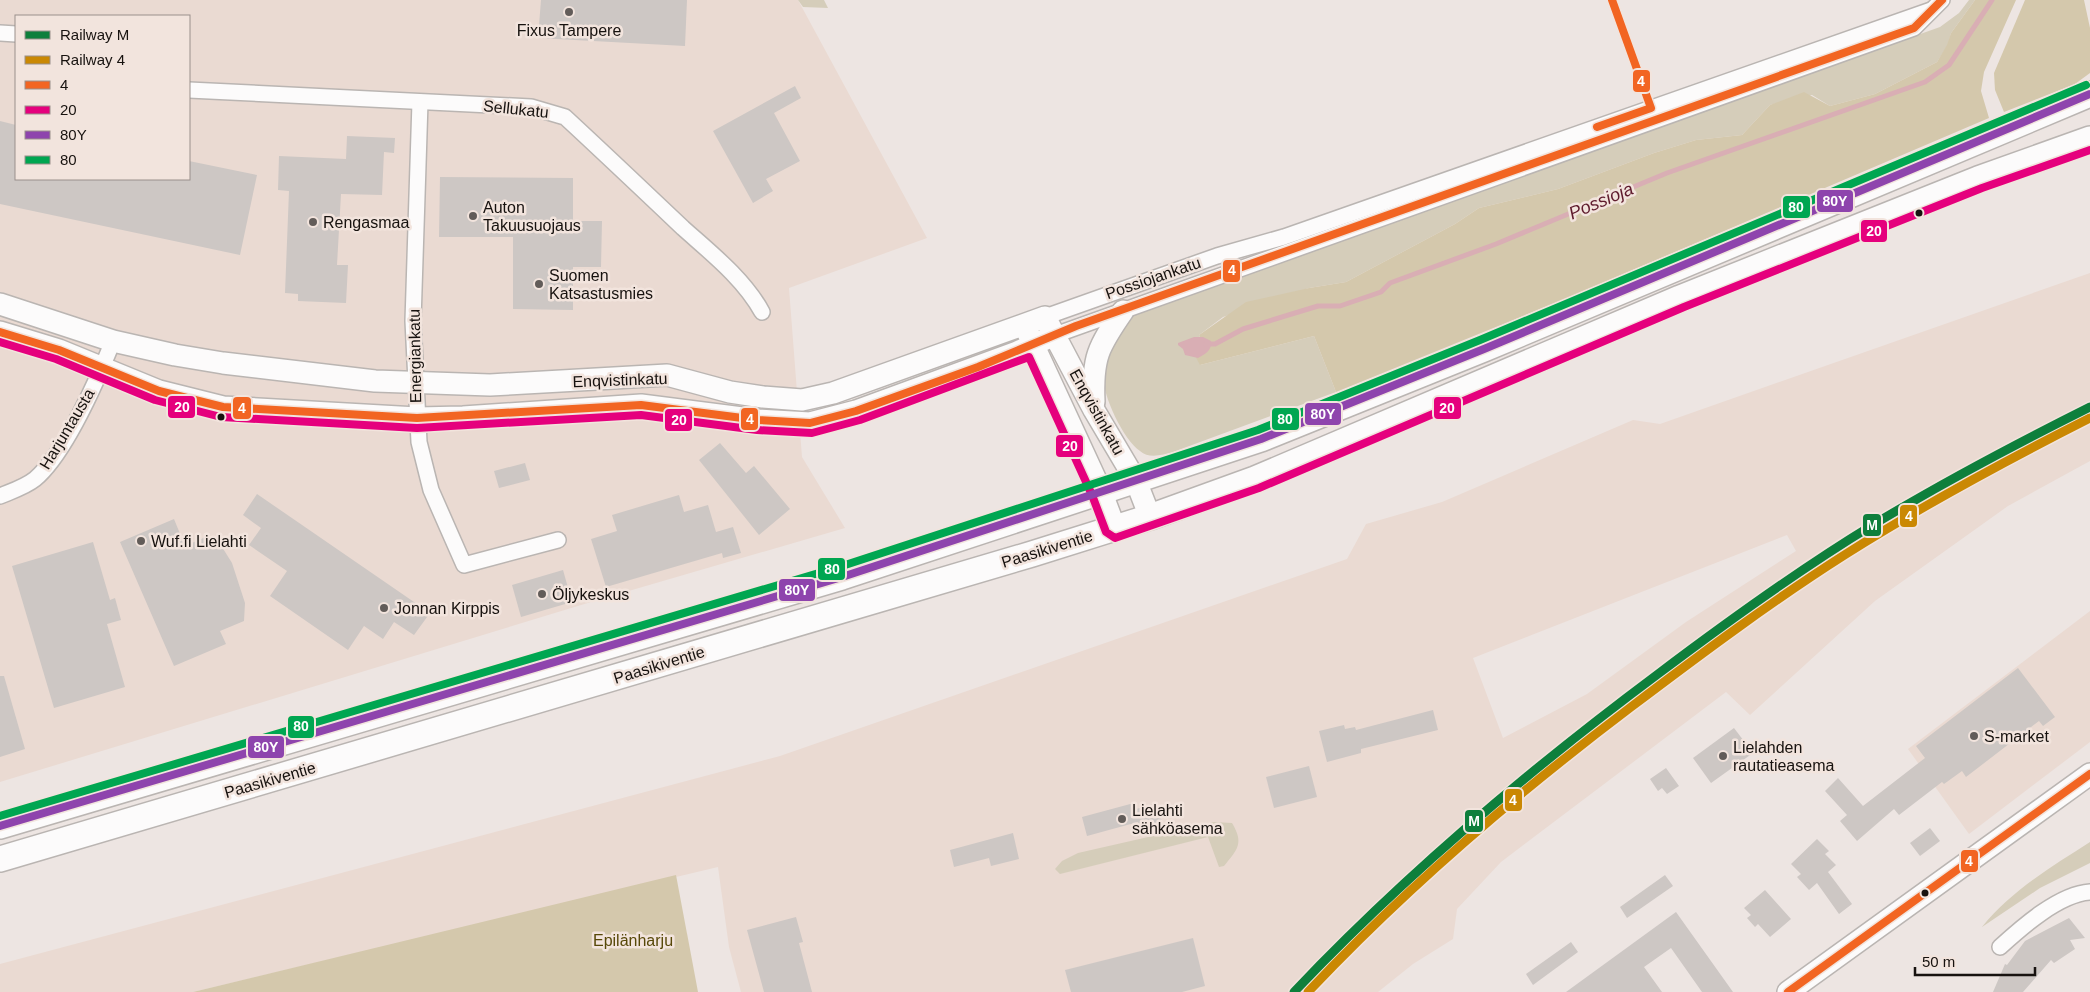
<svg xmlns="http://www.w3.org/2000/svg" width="2090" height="992" font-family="Helvetica,sans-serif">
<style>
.built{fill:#eadad2;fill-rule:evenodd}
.green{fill:#d5cdba}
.forest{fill:#d4c8ac}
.water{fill:#d9aeb4}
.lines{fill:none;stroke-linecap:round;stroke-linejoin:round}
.stream{stroke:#d9aeb4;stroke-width:5}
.building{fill:#cdc7c4}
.minor-casing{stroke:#bab5b2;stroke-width:18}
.secondary-casing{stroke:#bab5b2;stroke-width:24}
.trunk-casing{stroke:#bab5b2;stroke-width:28}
.minor{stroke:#fcfbfb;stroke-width:15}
.secondary{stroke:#fcfbfb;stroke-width:21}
.trunk{stroke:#fcfbfb;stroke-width:25}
.bus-1-casing{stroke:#f2e4dd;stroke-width:11}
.bus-2-casing{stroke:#f2e4dd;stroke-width:11}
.bus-3-casing{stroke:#f2e4dd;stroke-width:11}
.bus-4-casing{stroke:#f2e4dd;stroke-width:11}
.bus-1{stroke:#f26522;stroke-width:8}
.bus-2{stroke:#e5007d;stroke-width:8}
.bus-3{stroke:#8e44ad;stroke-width:8}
.bus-4{stroke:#00a651;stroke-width:8}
.rail-1-casing{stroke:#f2e4dd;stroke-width:12}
.rail-2-casing{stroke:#f2e4dd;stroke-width:12}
.rail-1{stroke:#0e7f3c;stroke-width:9}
.rail-2{stroke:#ca8803;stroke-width:9}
.poi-dot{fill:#625c59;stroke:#f2e4dd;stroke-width:2}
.bus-dot{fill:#17120f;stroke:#f2e4dd;stroke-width:2}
.labels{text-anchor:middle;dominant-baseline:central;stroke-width:5;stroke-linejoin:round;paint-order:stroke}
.poi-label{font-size:16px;fill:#17120f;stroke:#f2e4dd;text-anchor:start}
.street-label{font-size:16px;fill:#17120f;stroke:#f2e4dd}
.park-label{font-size:16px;fill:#574808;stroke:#f2e4dd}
.water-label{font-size:18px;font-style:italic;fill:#5f1b2d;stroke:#f2e4dd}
.line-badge{stroke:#f2e4dd;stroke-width:2}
.badge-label{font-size:14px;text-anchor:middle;font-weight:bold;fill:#fff}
</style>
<rect width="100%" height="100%" fill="#ede5e2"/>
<g class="built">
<path d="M0 0H798L927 238 789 288 802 457 845 528 591 602 0 782ZM16 16H189V179H16Z"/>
<path d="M2090 273V461L2008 506 1875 601 1750 715 1726 692 1501 862 1457 909 1453 939 1413 964 1378 992H741L729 947 718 867 193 992H0V964L780 756 1347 559 1366 524 1442 502 1633 420 1660 424ZM1787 535 1796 551 1686 622 1587 694 1503 738 1473 658Z"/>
<path d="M2090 611V742L1969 834 1908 749Z"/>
</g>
<g class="green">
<path d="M798 0H824L828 8 803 7Z"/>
<path d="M1969 0H1975L1951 33 1948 45 1937 62 1875 94 1830 106 1812 95 1770 105 1742 135 1696 140 1654 153 1558 189 1479 208 1455 224 1346 282 1309 288 1223 317 1199 335 1207 351 1200 365 1314 336 1336 392 1173 452C1162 455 1149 459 1140 451 1122 438 1100 391 1103 369 1106 346 1120 330 1135 314L1940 27 1959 13Z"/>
<path d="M1214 822 1232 823C1244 843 1238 849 1224 866L1219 867 1208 837 1060 874 1055 869 1062 861 1078 853Z"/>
<path d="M2090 842V863L2040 888 1982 927C2011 891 2051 867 2090 842Z"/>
</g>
<g class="forest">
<path d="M1975 0H2016L1984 72 1981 91 1989 118 1567 298 1336 392 1314 336 1200 365 1194 354 1207 351 1199 335 1246 302 1309 288 1346 282 1455 224 1479 208 1558 189 1654 153 1696 140 1742 135 1770 105 1804 92 1830 106 1875 94 1937 62 1947 45 1951 33Z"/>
<path d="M2025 0H2084L2090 28V73L2075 84 2004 112 1995 90 1994 73Z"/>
<path d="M676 875 698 992H193Z"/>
</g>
<path class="water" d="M1194 337H1203L1211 341C1212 351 1205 354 1198 358L1185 355 1183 349 1178 345V343Z"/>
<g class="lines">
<path class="stream" d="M1206 344H1215L1243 329 1318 306H1340L1381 292 1390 283 1496 244 1667 173 1925 82 1949 65 1992 0"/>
</g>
<g class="building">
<path d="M541 0H687L685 46 538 38Z"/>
<path d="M795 86 801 98 774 113 800 161 766 179 773 191 753 203 713 131Z"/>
<path d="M0 121 16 125V179H189V161L257 175 240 255 0 204Z"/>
<path d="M347 136 395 138 394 153 384 152 382 195 341 194 337 265H348L346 303 298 301V294L285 293 289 191 278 190 279 156 346 159Z"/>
<path d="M440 177 573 178V221H602L601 267H573V310L513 309V237H439Z"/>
<path d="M720 443 746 473 754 466 790 509 759 535 699 460Z"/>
<path d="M525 463 530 480 499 488 494 471Z"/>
<path d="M257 494 430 613 414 635 394 622 383 639 364 626 348 650 270 596 287 571 249 545 261 528 243 515Z"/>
<path d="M679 495 684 512 708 505 716 532 733 527 741 553 723 558 722 553 606 587 591 539 617 531 612 515Z"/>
<path d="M174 519 185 546 208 536 222 547 232 563 245 603 244 621 220 631 226 644 174 666 120 542Z"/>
<path d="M93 542 110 600 115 598 121 620 107 624 125 687 54 708 12 566Z"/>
<path d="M563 570 572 602 521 617 512 585Z"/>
<path d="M2018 668 2055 717 2043 726 2039 721 1966 777 1962 771 1944 784 1942 782 1899 815 1894 809 1857 841 1840 821 1847 815 1825 791 1838 778 1863 806 1925 758 1916 746Z"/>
<path d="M0 676H4L25 749 0 757Z"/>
<path d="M1433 710 1438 730 1361 749V753L1327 762 1319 731 1344 725 1345 729 1355 727 1356 730Z"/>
<path d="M1734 728 1753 753 1711 783 1693 758Z"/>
<path d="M1309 766 1317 797 1274 808 1266 777Z"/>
<path d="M1666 768 1679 786 1667 794 1662 788 1658 791 1650 779Z"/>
<path d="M1134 803 1136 809 1157 803 1162 822 1140 828 1138 822 1087 836 1082 817Z"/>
<path d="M1930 828 1940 841 1920 856 1910 843Z"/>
<path d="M1013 833 1019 859 991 866 989 858 954 867 950 850Z"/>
<path d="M1817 839 1829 851 1825 854 1836 865 1828 872 1852 904 1839 914 1817 883 1809 890 1797 877 1801 874 1791 864Z"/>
<path d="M1665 875 1673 886 1627 918 1620 907Z"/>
<path d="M1765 890 1791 919 1770 937 1758 924 1755 927 1747 918 1751 915 1744 908Z"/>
<path d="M1676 912 1733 992H1702L1671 948 1644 967 1662 992H1566Z"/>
<path d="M796 917 803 942 799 943 812 992H764L747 930Z"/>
<path d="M2069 918 2085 938 2070 940 2075 949 2054 963 2051 960 2023 992H1993L2005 964 2007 965 2025 941Z"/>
<path d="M1193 938 1205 986 1182 992H1071L1065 970Z"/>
<path d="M1571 942 1578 952 1533 985 1526 974Z"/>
</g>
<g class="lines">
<g class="minor-casing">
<g id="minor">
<path d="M0 33 16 34"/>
<path d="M189 90 531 107 565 117C605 154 644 191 683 228 711 253 744 279 762 312"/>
<path d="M420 102 413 321 419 442 431 490 464 565 558 540"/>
<path d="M1045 317 1217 256 1284 237 1931 10"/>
<path d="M1055 335 1914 28 1942 0"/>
<path d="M0 496C12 491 25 487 35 479 65 454 98 378 113 341"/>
<path d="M2000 947C2022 927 2059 894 2090 892"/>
</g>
</g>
<g class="secondary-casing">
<g id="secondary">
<path d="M0 304 113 341 175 355 223 363 375 381 490 385 667 375 730 392 763 397 802 400 833 393 1045 317 1094 410 1136 481 1150 517"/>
<path d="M0 332 59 350 159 391 223 407 417 418 463 417 641 405 758 420 810 423 856 411 1017 352 1055 335"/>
<path d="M1028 333 1101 491 1115 528"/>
<path d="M1094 402C1092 358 1098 347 1123 311"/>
<path d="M1788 992 2090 774"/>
</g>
</g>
<g class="trunk-casing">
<g id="trunk">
<path d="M0 826 842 577 1261 439 1484 349 2090 94"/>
<path d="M0 859 1032 554 1150 517 1255 479 1680 298 1978 179 2090 139"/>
</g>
</g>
<use href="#minor" class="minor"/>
<use href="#secondary" class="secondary"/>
<use href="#trunk" class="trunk"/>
<g class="bus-1-casing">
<g id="bus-1">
<path d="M1597 127 1651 108 1612 0"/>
<path d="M0 332 59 350 159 391 223 407 417 418 641 405 758 420 810 423 856 411 978 367 1076 326 1914 28 1942 0"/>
<path d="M1788 992 2090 774"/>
</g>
</g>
<g class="bus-2-casing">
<path id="bus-2" d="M0 342 56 359 155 400 221 417 417 428 641 415 757 430 812 433 860 420 1029 357 1092 495 1106 532 1115 538 1259 488 1684 307 1982 188 2090 150"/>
</g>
<g class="bus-3-casing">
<path id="bus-3" d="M0 826 842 577 1261 439 1484 349 2090 94"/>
</g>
<g class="bus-4-casing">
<path id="bus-4" d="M0 816 839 567 1258 430 1480 340 2086 85"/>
</g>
<use href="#bus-1" class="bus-1"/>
<use href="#bus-2" class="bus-2"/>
<use href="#bus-3" class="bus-3"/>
<use href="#bus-4" class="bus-4"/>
<g class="rail-1-casing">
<path id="rail-1" d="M1294 992C1406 874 1528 771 1658 674 1727 622 1797 571 1871 526 1942 483 2016 444 2090 407"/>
</g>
<g class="rail-2-casing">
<path id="rail-2" d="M1308 992C1407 887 1516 794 1631 707 1701 654 1772 601 1846 554 1925 504 2007 460 2090 418"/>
</g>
<use href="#rail-1" class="rail-1"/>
<use href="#rail-2" class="rail-2"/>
</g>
<g class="poi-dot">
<circle cx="569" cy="12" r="5"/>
<circle cx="473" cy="216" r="5"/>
<circle cx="313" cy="222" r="5"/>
<circle cx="539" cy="284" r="5"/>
<circle cx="141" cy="541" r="5"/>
<circle cx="542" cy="594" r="5"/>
<circle cx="384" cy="608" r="5"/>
<circle cx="1974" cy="736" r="5"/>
<circle cx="1723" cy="756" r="5"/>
<circle cx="1122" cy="819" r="5"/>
</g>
<g class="bus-dot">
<circle cx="1919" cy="213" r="4.5"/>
<circle cx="221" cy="417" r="4.5"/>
<circle cx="1925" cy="893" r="4.5"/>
</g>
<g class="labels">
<g class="poi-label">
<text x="569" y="30" text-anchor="middle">Fixus Tampere</text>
<text x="483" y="207">Auton<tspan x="483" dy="18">Takuusuojaus</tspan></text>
<text x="323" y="222">Rengasmaa</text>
<text x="549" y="275">Suomen<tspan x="549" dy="18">Katsastusmies</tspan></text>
<text x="151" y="541">Wuf.fi Lielahti</text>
<text x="552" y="594">Öljykeskus</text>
<text x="394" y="608">Jonnan Kirppis</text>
<text x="1984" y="736">S-market</text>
<text x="1733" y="747">Lielahden<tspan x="1733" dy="18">rautatieasema</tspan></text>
<text x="1132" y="810">Lielahti<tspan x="1132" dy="18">sähköasema</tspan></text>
</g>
<g class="street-label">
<text transform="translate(516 109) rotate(6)">Sellukatu</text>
<text transform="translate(1153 278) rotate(-19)">Possiojankatu</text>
<text transform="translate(415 356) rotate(-91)">Energiankatu</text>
<text transform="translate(620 380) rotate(-2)">Enqvistinkatu</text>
<text transform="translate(1097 412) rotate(61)">Enqvistinkatu</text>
<text transform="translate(67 429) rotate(-59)">Harjuntausta</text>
<text transform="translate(1047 549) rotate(-17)">Paasikiventie</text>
<text transform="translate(659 665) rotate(-17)">Paasikiventie</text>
<text transform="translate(270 780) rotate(-16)">Paasikiventie</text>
</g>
<g class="park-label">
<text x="633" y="940">Epilänharju</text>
</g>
<g class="water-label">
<text transform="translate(1601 201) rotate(-23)">Possioja</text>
</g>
</g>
<g class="line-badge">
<rect x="1632" y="69" width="19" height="24" rx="5" fill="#f26522"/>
<rect x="1816" y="189" width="38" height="24" rx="5" fill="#8e44ad"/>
<rect x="1782" y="195" width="29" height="24" rx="5" fill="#00a651"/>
<rect x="1860" y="219" width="28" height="24" rx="5" fill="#e5007d"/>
<rect x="1222" y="259" width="19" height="24" rx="5" fill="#f26522"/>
<rect x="167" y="395" width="29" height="24" rx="5" fill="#e5007d"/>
<rect x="1433" y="396" width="29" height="24" rx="5" fill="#e5007d"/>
<rect x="232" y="396" width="20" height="24" rx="5" fill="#f26522"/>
<rect x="1304" y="402" width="38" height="24" rx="5" fill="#8e44ad"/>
<rect x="1271" y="407" width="29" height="24" rx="5" fill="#00a651"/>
<rect x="740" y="407" width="19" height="24" rx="5" fill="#f26522"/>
<rect x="664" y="408" width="29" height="24" rx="5" fill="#e5007d"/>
<rect x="1055" y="434" width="29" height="24" rx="5" fill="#e5007d"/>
<rect x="1899" y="504" width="19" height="24" rx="5" fill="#ca8803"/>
<rect x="1862" y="513" width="20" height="24" rx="5" fill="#0e7f3c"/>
<rect x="817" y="557" width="29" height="24" rx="5" fill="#00a651"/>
<rect x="778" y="578" width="38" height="24" rx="5" fill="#8e44ad"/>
<rect x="287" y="715" width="28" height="24" rx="5" fill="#00a651"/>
<rect x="247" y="735" width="38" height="24" rx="5" fill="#8e44ad"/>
<rect x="1504" y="788" width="19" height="24" rx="5" fill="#ca8803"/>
<rect x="1464" y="809" width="20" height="24" rx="5" fill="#0e7f3c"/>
<rect x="1960" y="849" width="19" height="24" rx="5" fill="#f26522"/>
</g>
<g class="badge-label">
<text x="1641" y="86">4</text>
<text x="1835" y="206">80Y</text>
<text x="1796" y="212">80</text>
<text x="1874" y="236">20</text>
<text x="1232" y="275">4</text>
<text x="182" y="412">20</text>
<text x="1447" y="413">20</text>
<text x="242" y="413">4</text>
<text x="1323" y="419">80Y</text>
<text x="1285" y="424">80</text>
<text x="750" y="424">4</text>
<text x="679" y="425">20</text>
<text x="1070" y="451">20</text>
<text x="1909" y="521">4</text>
<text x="1872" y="530">M</text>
<text x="832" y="574">80</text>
<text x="797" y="595">80Y</text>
<text x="301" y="731">80</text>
<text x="266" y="752">80Y</text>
<text x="1513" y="805">4</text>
<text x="1474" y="826">M</text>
<text x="1969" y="866">4</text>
</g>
<rect x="15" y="15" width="175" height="165" fill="#f2e4dd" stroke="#9a908b"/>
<rect x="25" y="31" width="25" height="8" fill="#0e7f3c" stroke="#9a908b"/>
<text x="60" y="40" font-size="15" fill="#17120f">Railway M</text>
<rect x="25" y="56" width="25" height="8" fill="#ca8803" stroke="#9a908b"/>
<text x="60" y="65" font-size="15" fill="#17120f">Railway 4</text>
<rect x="25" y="81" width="25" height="8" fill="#f26522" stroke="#9a908b"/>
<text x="60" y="90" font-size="15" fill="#17120f">4</text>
<rect x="25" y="106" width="25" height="8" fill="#e5007d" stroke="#9a908b"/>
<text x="60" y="115" font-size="15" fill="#17120f">20</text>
<rect x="25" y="131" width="25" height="8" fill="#8e44ad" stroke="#9a908b"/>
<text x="60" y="140" font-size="15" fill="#17120f">80Y</text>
<rect x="25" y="156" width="25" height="8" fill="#00a651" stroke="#9a908b"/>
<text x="60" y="165" font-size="15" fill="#17120f">80</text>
<path d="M1915 967v8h120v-8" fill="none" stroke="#17120f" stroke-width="2.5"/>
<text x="1922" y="967" font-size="15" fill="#17120f" stroke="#f2e4dd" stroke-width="4" paint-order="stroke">50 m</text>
</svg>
